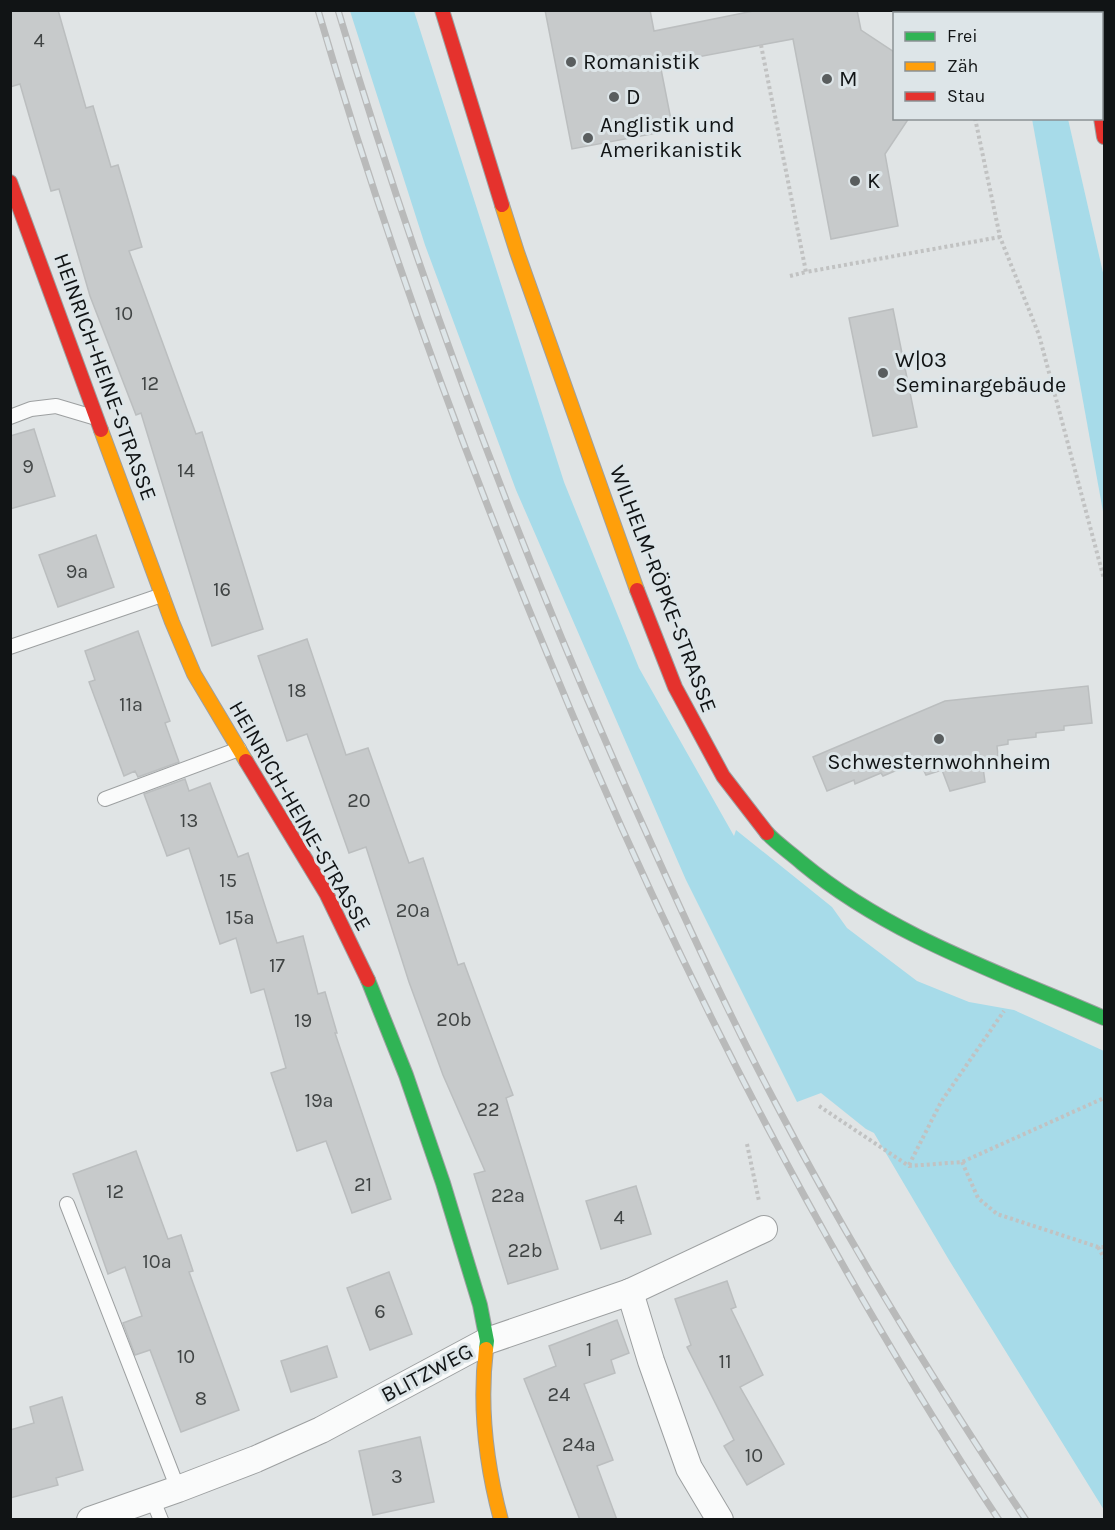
<svg xmlns="http://www.w3.org/2000/svg" width="1115" height="1530" font-family="Karla,sans-serif">
<style>
.green{fill:#a7dbe9}
.building{fill:#c7cacb;stroke:#bbbebf;stroke-width:1.5}
.lines{fill:none;stroke-linecap:round;stroke-linejoin:round}
.lane-casing{stroke:#9da0a1;stroke-width:16}
.street-casing{stroke:#9da0a1;stroke-width:28}
.fast-casing{stroke:#9da0a1;stroke-width:16}
.slow-casing{stroke:#9da0a1;stroke-width:16}
.jam-casing{stroke:#9da0a1;stroke-width:16}
.path{stroke:#c1c2c2;stroke-width:4;stroke-dasharray:3 3;stroke-linecap:butt}
.lane{stroke:#fafbfb;stroke-width:14}
.street{stroke:#fafbfb;stroke-width:26}
.fast{stroke:#30b455;stroke-width:14}
.slow{stroke:#ff9f0a;stroke-width:14}
.jam{stroke:#e5322d;stroke-width:14}
.rail-casing{stroke:#b9baba;stroke-width:7}
.rail{stroke:#dde5e8;stroke-width:4.5;stroke-dasharray:14;stroke-linecap:butt}
.poi-dot{fill:#595d5e;stroke:#dde5e8;stroke-width:2}
.labels{text-anchor:middle;dominant-baseline:central;stroke-width:6;stroke-linejoin:round;paint-order:stroke}
.number-label{font-size:20px;fill:#404444}
.poi-label{font-size:22px;fill:#111415;stroke:#dde5e8;text-anchor:start}
.street-label{font-size:22px;fill:#111415;stroke:#dde5e8}
</style>
<rect width="100%" height="100%" fill="#e0e4e5"/>
<g class="green">
<path d="M350 11H414L564 482 639 668 734 836 736 830 832 907 847 928 917 981 969 1002 1014 1010 1104 1051V1510L949 1260 874 1133 866 1129 821 1093 797 1102 686 880 516 490 425 245Z"/>
<path d="M1032 119H1068L1104 277V517Z"/>
</g>
<g class="building">
<path d="M10 10H58L86 108 93 106 111 167 118 165 142 247 129 251 196 434 202 432 263 629 212 646 141 413 136 415 90 296 59 189 51 191 20 84 10 87Z"/>
<path d="M545 10H650L654 31 758 10H857L861 30 894 52V118H909L885 154 898 226 831 239 793 39 660 64 673 130 572 149Z"/>
<path d="M893 309 917 427 873 436 849 318Z"/>
<path d="M34 429 55 496 10 509V436Z"/>
<path d="M96 535 114 587 58 607 39 555Z"/>
<path d="M138 631 170 721 165 723 179 762 138 777 135 771 124 776 89 682 95 680 85 651Z"/>
<path d="M307 639 346 755 368 748 409 863 423 858 458 965 464 963 513 1095 506 1098 558 1269 508 1284 474 1174 485 1171 443 1075 409 982 366 847 349 853 307 734 287 741 258 656Z"/>
<path d="M1088 686 1092 723 1064 726V730L1036 733V737L1008 740V744L997 746 998 756 982 760 985 782 950 791 942 770 926 775 921 765 911 769 909 765 883 776 881 773 855 784 854 780 827 791 813 757 945 701Z"/>
<path d="M185 779 189 791 210 783 238 857 248 853 277 943 303 936 318 994 325 992 337 1033H335L391 1199 352 1213 326 1141 297 1151 271 1073 286 1068 264 989 251 993 236 938 220 944 189 848 167 856 144 794Z"/>
<path d="M136 1151 168 1239 181 1235 193 1271 189 1272 239 1410 181 1432 150 1350 135 1355 123 1323 142 1316 125 1267 108 1274 73 1174Z"/>
<path d="M636 1186 651 1234 601 1249 586 1201Z"/>
<path d="M389 1272 412 1334 370 1350 347 1288Z"/>
<path d="M727 1281 736 1307 731 1309 763 1375 740 1387 784 1464 747 1485 724 1446 734 1440 687 1347 691 1345 675 1299Z"/>
<path d="M617 1320 629 1353 611 1360 615 1373 584 1384 613 1460 597 1466 617 1520H580L524 1379 556 1366 549 1346Z"/>
<path d="M327 1346 337 1377 291 1392 281 1361Z"/>
<path d="M62 1397 83 1470 56 1478 58 1485 10 1498V1430L34 1423 30 1407Z"/>
<path d="M420 1437 434 1502 373 1515 359 1451Z"/>
</g>
<g class="lines">
<g class="lane-casing">
<g id="lane">
<path d="M10 417 31 409 56 406 93 417"/>
<path d="M10 647 162 595"/>
<path d="M105 799 239 749"/>
<path d="M67 1204 178 1489"/>
<path d="M152 1498 161 1520"/>
</g>
</g>
<g class="street-casing">
<g id="street">
<path d="M630 1292 651 1361 689 1468 720 1520"/>
<path d="M90 1520 178 1489 256 1459 321 1430 487 1341 630 1292 764 1229"/>
</g>
</g>
<g class="fast-casing">
<g id="fast">
<path d="M767 833C777 844 791 853 802 863 890 936 1001 973 1104 1018"/>
<path d="M368 980 406 1075 443 1183 480 1305 487 1341 486 1349"/>
</g>
</g>
<g class="slow-casing">
<g id="slow">
<path d="M502 205 517 252 637 590"/>
<path d="M101 430 172 622 194 674 246 761"/>
<path d="M486 1349C479 1407 486 1464 501 1520"/>
</g>
</g>
<g class="jam-casing">
<g id="jam">
<path d="M442 10 502 205"/>
<path d="M1080 10 1081 14"/>
<path d="M1101 118 1104 137"/>
<path d="M10 182 101 430"/>
<path d="M637 590 675 687 723 776 767 833"/>
<path d="M246 761 326 893 368 980"/>
</g>
</g>
<g class="path">
<path d="M953 10 954 14"/>
<path d="M761 45 806 272 1000 237"/>
<path d="M975 118 1000 237 1039 335 1104 579"/>
<path d="M790 276 806 272"/>
<path d="M819 1106 909 1166 962 1162 1104 1098"/>
<path d="M747 1144 759 1201"/>
<path d="M962 1162 978 1198 997 1214 1098 1247H1104"/>
<path d="M909 1165 941 1102 1004 1011"/>
<path d="M1098 1247 1104 1258"/>
</g>
<use href="#lane" class="lane"/>
<use href="#street" class="street"/>
<use href="#fast" class="fast"/>
<use href="#slow" class="slow"/>
<use href="#jam" class="jam"/>
<g class="rail-casing">
<g id="rail">
<path d="M318 10C383 232 462 450 551 663 641 882 744 1095 863 1300 906 1374 951 1448 999 1520"/>
<path d="M338 10C422 291 525 566 646 832 687 924 729 1015 776 1104 851 1247 936 1385 1026 1520"/>
</g>
</g>
<use href="#rail" class="rail"/>
</g>
<g class="poi-dot">
<circle cx="571" cy="62" r="6"/>
<circle cx="827" cy="79" r="6"/>
<circle cx="614" cy="97" r="6"/>
<circle cx="588" cy="138" r="6"/>
<circle cx="855" cy="181" r="6"/>
<circle cx="883" cy="373" r="6"/>
<circle cx="939" cy="739" r="6"/>
</g>
<g class="labels">
<g class="number-label">
<text x="39" y="40">4</text>
<text x="124" y="313">10</text>
<text x="150" y="383">12</text>
<text x="28" y="466">9</text>
<text x="186" y="470">14</text>
<text x="77" y="571">9a</text>
<text x="222" y="589">16</text>
<text x="297" y="690">18</text>
<text x="131" y="704">11a</text>
<text x="359" y="800">20</text>
<text x="189" y="820">13</text>
<text x="228" y="880">15</text>
<text x="413" y="910">20a</text>
<text x="240" y="917">15a</text>
<text x="277" y="965">17</text>
<text x="454" y="1019">20b</text>
<text x="303" y="1020">19</text>
<text x="319" y="1100">19a</text>
<text x="488" y="1109">22</text>
<text x="363" y="1184">21</text>
<text x="115" y="1191">12</text>
<text x="508" y="1195">22a</text>
<text x="619" y="1217">4</text>
<text x="525" y="1250">22b</text>
<text x="157" y="1261">10a</text>
<text x="380" y="1311">6</text>
<text x="589" y="1349">1</text>
<text x="186" y="1356">10</text>
<text x="725" y="1361">11</text>
<text x="559" y="1394">24</text>
<text x="201" y="1398">8</text>
<text x="579" y="1444">24a</text>
<text x="754" y="1455">10</text>
<text x="397" y="1476">3</text>
</g>
<g class="poi-label">
<text x="583" y="62">Romanistik</text>
<text x="839" y="79">M</text>
<text x="626" y="97">D</text>
<text x="600" y="125">Anglistik und<tspan x="600" dy="25">Amerikanistik</tspan></text>
<text x="867" y="181">K</text>
<text x="895" y="360">W|03<tspan x="895" dy="25">Seminargebäude</tspan></text>
<text x="939" y="762" text-anchor="middle">Schwesternwohnheim</text>
</g>
<g class="street-label">
<text transform="translate(105 377) rotate(70)">HEINRICH-HEINE-STRASSE</text>
<text transform="translate(663 589) rotate(69)">WILHELM-RÖPKE-STRASSE</text>
<text transform="translate(300 816) rotate(60)">HEINRICH-HEINE-STRASSE</text>
<text transform="translate(427 1373) rotate(-28)">BLITZWEG</text>
</g>
</g>
<rect width="1115" height="1530" fill="none" stroke="#111415" stroke-width="24"/>
<rect x="893" y="12" width="210" height="108" fill="#dde5e8" stroke="#8b9194" stroke-width="1.5"/>
<rect x="905" y="32" width="30" height="9" fill="#30b455" stroke="#8b9194" stroke-width="1.5"/>
<text x="947" y="42" font-size="18" fill="#111415">Frei</text>
<rect x="905" y="62" width="30" height="9" fill="#ff9f0a" stroke="#8b9194" stroke-width="1.5"/>
<text x="947" y="72" font-size="18" fill="#111415">Zäh</text>
<rect x="905" y="92" width="30" height="9" fill="#e5322d" stroke="#8b9194" stroke-width="1.5"/>
<text x="947" y="102" font-size="18" fill="#111415">Stau</text>
</svg>
